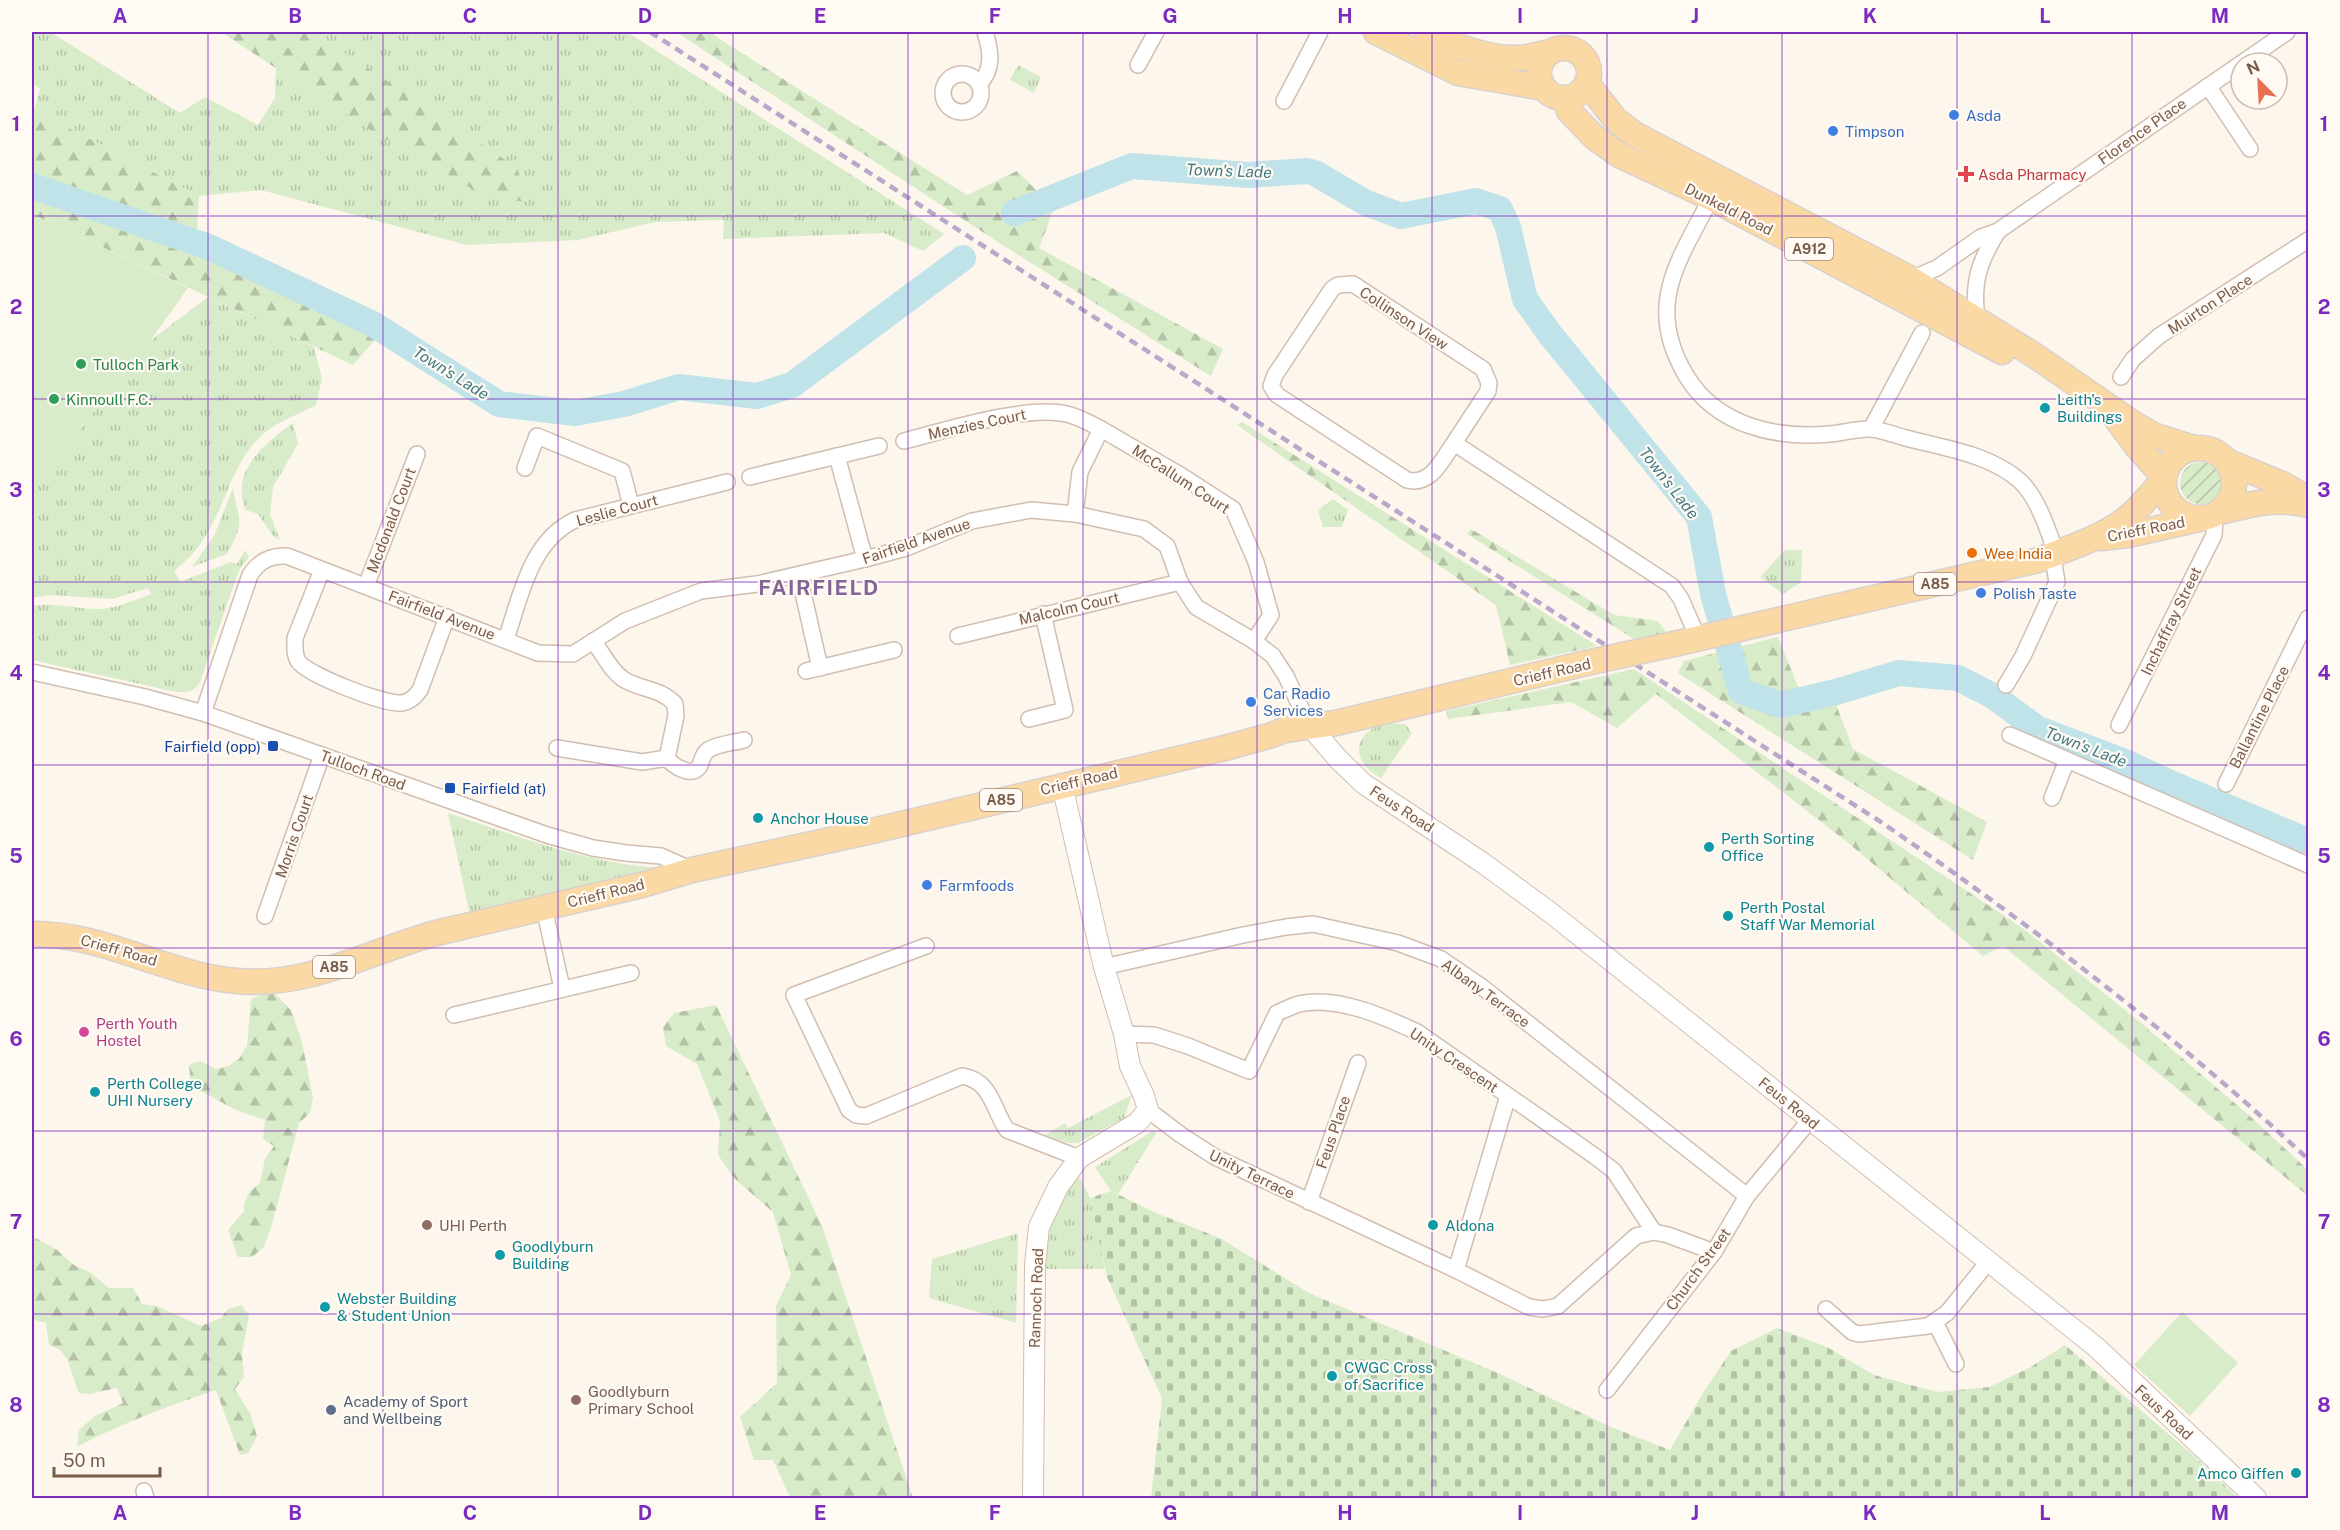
<svg xmlns="http://www.w3.org/2000/svg" width="2340" height="1530" font-family="'Public Sans',sans-serif">
<style>
.grass{fill:url(#grass-tufts)}
.forest{fill:url(#forest-firs)}
.cemetery{fill:url(#cemetery-stones)}
.garden{fill:url(#garden-furrows)}
.pitch{fill:#d8ecc9}
.lines{fill:none;stroke-linecap:round;stroke-linejoin:round}
.river{stroke:#bfe3e8;stroke-width:26}
.minor-casing{stroke:#d1beb0;stroke-width:18}
.tertiary-casing{stroke:#d1beb0;stroke-width:22}
.primary-casing{stroke:#dad1cd;stroke-width:27}
.minor{stroke:#fff;stroke-width:15}
.tertiary{stroke:#fff;stroke-width:20}
.primary{stroke:#fbd9a5;stroke-width:24}
.rail{stroke:#b9a8c9;stroke-width:4.5;stroke-dasharray:9 6;stroke-linecap:butt}
.primary-bridge-casing{stroke:#dad1cd;stroke-width:27;stroke-linecap:butt}
.primary-bridge{stroke:#fbd9a5;stroke-width:24}
.grid{fill:none;stroke:#7b2cbf;stroke-width:1.5;stroke-opacity:0.55}
.shop-dot{fill:#3f7fe0;stroke:#fffaf3;stroke-width:2}
.health-dot{fill:#e0444e;stroke:#fffaf3;stroke-width:2}
.leisure-dot{fill:#2e9e5b;stroke:#fffaf3;stroke-width:2}
.culture-dot{fill:#0f9aa8;stroke:#fffaf3;stroke-width:2}
.food-dot{fill:#e8710a;stroke:#fffaf3;stroke-width:2}
.transit-dot{fill:#1a4fb4;stroke:#fffaf3;stroke-width:2}
.hotel-dot{fill:#d1479c;stroke:#fffaf3;stroke-width:2}
.education-dot{fill:#8d6e63;stroke:#fffaf3;stroke-width:2}
.service-dot{fill:#5c6f8a;stroke:#fffaf3;stroke-width:2}
.labels{text-anchor:middle;dominant-baseline:central;stroke-width:4.5;stroke-linejoin:round;paint-order:stroke}
.shield{fill:#fffaf3;stroke:#a28b7f;stroke-width:1.5}
.shield-label{font-size:14px;font-weight:bold;fill:#7a5c4d}
.shop-label{font-size:15px;fill:#366cbe;stroke:#fffaf3;text-anchor:start}
.street-label{font-size:15px;fill:#7a5c4d;stroke:#fffaf3}
.health-label{font-size:15px;fill:#be3a42;stroke:#fffaf3;text-anchor:start}
.leisure-label{font-size:15px;fill:#27864d;stroke:#fffaf3;text-anchor:start}
.culture-label{font-size:15px;fill:#0d838f;stroke:#fffaf3;text-anchor:start}
.food-label{font-size:15px;fill:#c56008;stroke:#fffaf3;text-anchor:start}
.transit-label{font-size:15px;fill:#164399;stroke:#fffaf3;text-anchor:end}
.hotel-label{font-size:15px;fill:#b23c85;stroke:#fffaf3;text-anchor:start}
.education-label{font-size:15px;fill:#785e54;stroke:#fffaf3;text-anchor:start}
.service-label{font-size:15px;fill:#4e5e75;stroke:#fffaf3;text-anchor:start}
.water-label{font-size:16px;font-style:italic;fill:#437c86;stroke:#fffaf3}
.district-label{font-size:21px;font-weight:bold;letter-spacing:1.5px;fill:#846695;stroke:#fffaf3}
.neatline{fill:none;stroke:#7b2cbf;stroke-width:2}
.grid-label{font-size:20px;text-anchor:middle;font-weight:bold;fill:#7b2cbf}
</style>
<defs>
<pattern id="grass-tufts" width="24" height="20" patternUnits="userSpaceOnUse" patternTransform="scale(1.5)"><rect width="24" height="20" fill="#d8ecc9"/><path d="M3 7l-1-3M5 7V3M7 7l1-3M15 17l-1-3M17 17v-4M19 17l1-3" fill="none" stroke="#b4c2a5"/></pattern>
<pattern id="forest-firs" width="22" height="20" patternUnits="userSpaceOnUse" patternTransform="scale(1.5)"><rect width="22" height="20" fill="#d8ecc9"/><path d="M5 1l3.5 6h-7zM16 11l3.5 6h-7z" fill="#b4c2a5"/></pattern>
<pattern id="cemetery-stones" width="16" height="16" patternUnits="userSpaceOnUse" patternTransform="scale(1.5)"><rect width="16" height="16" fill="#d8ecc9"/><path d="M2 7V4a2 2 0 0 1 4 0v3zM10 15v-3a2 2 0 0 1 4 0v3z" fill="#b4c2a5"/></pattern>
<pattern id="garden-furrows" width="10" height="10" patternUnits="userSpaceOnUse" patternTransform="scale(1.5)"><rect width="10" height="10" fill="#d8ecc9"/><path d="M-1 1l2-2M0 10L10 0M9 11l2-2" fill="none" stroke="#b4c2a5"/></pattern>
</defs>
<rect width="100%" height="100%" fill="#fdf6ec"/>
<g class="grass">
<path d="M32 32H50L180 113 205 97 258 125 275 98 276 68 488 198 313 32H627L944 234 923 251 884 233 723 239 724 220 655 222 578 240 467 245 261 190 199 196 34 110 40 89 32 83Z"/>
<path d="M1018 65 1041 77 1034 93 1010 80Z"/>
<path d="M208 297 314 347 322 379 316 405C296 416 272 423 257 440 231 468 225 506 205 537 197 551 186 561 174 571L183 586 180 582 231 562 237 564 245 550 249 557 239 570 200 682C194 693 187 692 176 692L32 660V606C55 602 78 610 102 609 119 607 136 600 151 594L148 588 112 599 49 595 32 598V489L150 341Z"/>
<path d="M293 423 298 444 273 487 270 514 280 540 273 536 258 514 246 510C229 472 265 443 293 423Z"/>
<path d="M233 488C239 523 246 520 227 554L192 567 214 536Z"/>
<path d="M1333 499 1348 510 1342 527H1323L1318 510Z"/>
<path d="M1785 550H1802L1801 582 1783 594 1760 577Z"/>
<path d="M1385 723 1405 724 1412 733 1381 778C1351 763 1351 733 1385 723Z"/>
<path d="M448 813C518 836 588 864 663 868L470 916Z"/>
<path d="M1132 1095 1124 1118 1078 1143H1070L1043 1136 1065 1123 1068 1128Z"/>
<path d="M1153 1131 1156 1133 1118 1194 1111 1191 1095 1167Z"/>
<path d="M1076 1176H1079L1090 1198 1105 1269H1044C1047 1228 1054 1210 1076 1176Z"/>
<path d="M1018 1233 1016 1323 929 1298 932 1259Z"/>
</g>
<g class="forest">
<path d="M221 32H314L517 168 529 202 488 198 362 125Z"/>
<path d="M676 32H713L715 36 967 195 1017 171 1054 208 1039 248 1223 349 1211 376 1001 244Z"/>
<path d="M34 110 199 196 196 248 391 321 353 365 32 214V111Z"/>
<path d="M1242 422 1597 646 1510 665 1496 605 1237 425Z"/>
<path d="M1471 529 1614 615 1658 621 1666 632 1637 641 1467 534Z"/>
<path d="M1778 637 1799 689 1835 702 1853 749 1987 822 1973 860 1678 673 1684 661Z"/>
<path d="M1634 669 2024 929 2140 1022 2252 1118 2308 1170V1196L2003 946 1983 956 1847 842 1656 694 1617 728 1571 702 1448 719 1446 711Z"/>
<path d="M271 990 291 1010 302 1042 313 1098 310 1113 299 1123 271 1228 263 1248 252 1257H238L228 1230 244 1211V1203L250 1191 260 1183 265 1159 274 1146 263 1139 265 1120 236 1110 191 1086 189 1065 200 1061 216 1069 228 1066 239 1059 247 1046 251 999Z"/>
<path d="M716 1005 822 1226 913 1498 790 1497 773 1460H754L740 1417 777 1383 776 1306 791 1275 773 1212 734 1178 718 1155 720 1121 697 1064 666 1046 663 1027 674 1013Z"/>
<path d="M32 1236 56 1249 74 1265 91 1273 109 1288H133L142 1304 157 1306 201 1326 221 1318 228 1309 242 1305 249 1316 242 1353 244 1377 235 1389 250 1413 257 1436 248 1453 240 1455 216 1390C168 1406 122 1423 77 1447L79 1430 95 1416 123 1403 117 1388 90 1394 79 1393 67 1359 61 1351 49 1344 46 1323 32 1319Z"/>
</g>
<path class="cemetery" d="M1111 1191 1156 1213 1220 1238 1309 1293 1500 1374 1611 1427 1670 1450 1703 1393 1731 1351 1777 1328 1827 1347 1874 1375 1937 1392 1989 1387 2031 1367 2065 1345 2194 1456 2238 1498H1151L1162 1399 1107 1277 1090 1198Z"/>
<circle class="garden" cx="2201" cy="483" r="21"/>
<g class="pitch">
<path d="M32 214 188 288 150 341 32 489Z"/>
<path d="M2182 1312 2238 1363 2190 1416 2134 1365Z"/>
</g>
<g class="lines">
<g class="river">
<path d="M32 186 209 247 373 324 499 404 575 413 624 404 679 387 757 396 792 385 963 258"/>
<path d="M1014 213 1132 166 1248 175 1307 171 1315 173 1366 203 1401 216 1476 201 1500 209 1508 227 1525 299 1549 333 1699 517 1713 594 1741 691 1780 705 1836 692 1899 673 1958 678 1993 696 2038 729 2125 762 2175 785 2308 841"/>
</g>
<g class="minor-casing">
<g id="minor">
<path d="M1138 65 1156 32"/>
<circle cx="962" cy="93" r="19"/>
<path d="M979 84C994 69 991 51 985 32"/>
<path d="M2208 86 2250 149"/>
<path d="M1284 101 1320 32"/>
<path d="M1714 192C1681 259 1642 303 1687 377 1717 426 1777 439 1830 434 1843 433 1858 428 1871 429 1882 430 1895 435 1906 438 1943 448 1990 454 2020 481 2038 498 2048 530 2056 553L2054 564 2057 582 2023 656 2006 685"/>
<path d="M1911 279 1937 268 1981 237 1998 231 2287 32"/>
<path d="M1977 319C1972 282 1979 262 1998 231"/>
<path d="M2121 377 2133 359 2159 336 2308 240"/>
<path d="M1101 429 1182 476 1233 509 1256 562 1271 615 1254 641"/>
<path d="M1871 429 1922 333"/>
<path d="M904 441C947 430 1025 405 1067 414 1079 417 1090 423 1101 429L1080 472 1075 514"/>
<path d="M1454 443C1442 460 1431 486 1407 480L1277 395 1271 386 1275 375 1332 289 1338 285 1353 284 1483 369 1489 383 1488 391 1454 443 1672 586 1681 599 1698 638"/>
<path d="M837 456 865 559"/>
<path d="M525 468 537 436 622 471 631 505"/>
<path d="M750 477 879 446"/>
<path d="M322 570 295 638C295 647 294 654 298 661 307 675 385 705 402 703 410 702 415 697 420 690L447 617"/>
<path d="M799 575 820 668"/>
<path d="M366 586 417 454"/>
<path d="M958 636 1180 582"/>
<path d="M506 639C521 596 530 541 575 520L727 482"/>
<path d="M593 641C603 653 610 670 623 679 640 690 661 688 675 704L676 716 667 758"/>
<path d="M806 671 894 650"/>
<path d="M32 672 145 697 203 713 547 835 593 848 626 853 661 856 692 870"/>
<path d="M203 713 250 575C259 561 270 555 287 556L538 653 573 654 625 621 701 591 757 584 865 559 906 548 972 521 1031 510 1075 514 1144 529 1167 546 1180 582 1196 607 1254 641 1273 656 1286 676 1309 725"/>
<path d="M1029 719 1065 710 1043 614"/>
<path d="M2119 725 2214 535 2215 515"/>
<path d="M2010 735 2308 865"/>
<path d="M557 748 642 762 667 758C672 765 691 778 699 767 703 761 701 755 708 750 717 744 733 743 744 740"/>
<path d="M2226 784 2308 618"/>
<path d="M2052 798 2067 760"/>
<path d="M544 908 562 988"/>
<path d="M265 916 322 755"/>
<path d="M926 946 794 995 849 1110 856 1115 866 1116 962 1076C992 1081 992 1108 1007 1130L1079 1158"/>
<path d="M1104 967 1243 935 1286 927 1313 924 1398 943 1441 959 1482 987 1747 1196"/>
<path d="M454 1015 631 973"/>
<path d="M1124 1034 1154 1035 1188 1046 1249 1071 1277 1013C1284 1010 1292 1006 1299 1004 1336 995 1385 1017 1417 1032L1596 1157 1614 1171 1654 1232"/>
<path d="M1148 1110 1181 1135 1215 1157 1456 1270 1529 1307 1543 1309 1558 1306 1636 1236 1654 1232 1668 1235 1714 1252"/>
<path d="M1309 1202 1358 1063"/>
<path d="M1456 1270 1508 1096"/>
<path d="M1826 1309 1852 1332 1859 1334 1928 1326 1947 1313 1988 1262"/>
<path d="M1935 1322 1956 1364"/>
<path d="M1607 1390 1714 1252 1747 1196 1810 1120"/>
<path d="M144 1491 146 1498"/>
</g>
</g>
<g class="tertiary-casing">
<g id="tertiary">
<path d="M1309 725 1338 759 1364 784 1483 863 1551 913 2096 1347 2256 1498"/>
<path d="M1033 1498 1035 1265 1039 1227 1058 1187 1079 1158 1137 1123 1148 1110 1144 1096 1130 1066 1124 1034 1104 967 1062 785"/>
</g>
</g>
<g class="primary-casing">
<g id="primary">
<path d="M1376 32 1458 73 1544 88"/>
<path d="M1427 32C1454 46 1487 59 1518 58 1528 58 1540 54 1550 52"/>
<circle cx="1564" cy="73" r="25"/>
<path d="M1587 83 1615 119 1634 134 1911 279 2034 355 2134 424 2153 435 2194 448"/>
<path d="M1565 98 1569 111 1594 137 1619 155 1711 198 2002 352"/>
<path d="M2115 417 2135 444 2163 476"/>
<circle cx="2199" cy="483" r="35"/>
<path d="M2226 461 2282 484 2308 499"/>
<path d="M2220 512C2250 504 2278 497 2308 505"/>
<path d="M2101 538 2128 535 2199 519"/>
<path d="M1674 644 2038 560C2064 550 2092 541 2116 526 2135 514 2149 496 2163 480"/>
<path d="M32 934C104 933 166 975 237 981 306 988 371 951 436 933L642 885 692 870 872 831 1225 748 1272 735 1284 730 1336 723 1586 663"/>
</g>
</g>
<use href="#minor" class="minor"/>
<use href="#tertiary" class="tertiary"/>
<use href="#primary" class="primary"/>
<path class="rail" d="M650 32 1881 822C2031 925 2175 1035 2308 1159"/>
<g class="primary-bridge-casing">
<path id="primary-bridge" d="M1586 663 1674 644"/>
</g>
<use href="#primary-bridge" class="primary-bridge"/>
</g>
<path class="grid" d="M208 32V1498M383 32V1498M558 32V1498M733 32V1498M908 32V1498M1083 32V1498M1257 32V1498M1432 32V1498M1607 32V1498M1782 32V1498M1957 32V1498M2132 32V1498M32 216H2308M32 399H2308M32 582H2308M32 765H2308M32 948H2308M32 1131H2308M32 1314H2308"/>
<g class="shop-dot">
<circle cx="1954" cy="115" r="6"/>
<circle cx="1833" cy="131" r="6"/>
<circle cx="1981" cy="593" r="6"/>
<circle cx="1251" cy="702" r="6"/>
<circle cx="927" cy="885" r="6"/>
</g>
<path class="health-dot" d="M1963 165h6v6h6v6h-6v6h-6v-6h-6v-6h6z"/>
<g class="leisure-dot">
<circle cx="81" cy="364" r="6"/>
<circle cx="54" cy="399" r="6"/>
</g>
<g class="culture-dot">
<circle cx="2045" cy="408" r="6"/>
<circle cx="758" cy="818" r="6"/>
<circle cx="1709" cy="847" r="6"/>
<circle cx="1728" cy="916" r="6"/>
<circle cx="95" cy="1092" r="6"/>
<circle cx="1433" cy="1225" r="6"/>
<circle cx="500" cy="1255" r="6"/>
<circle cx="325" cy="1307" r="6"/>
<circle cx="1332" cy="1376" r="6"/>
<circle cx="2296" cy="1473" r="6"/>
</g>
<circle class="food-dot" cx="1972" cy="553" r="6"/>
<g class="transit-dot">
<rect x="267" y="740" width="12" height="12" rx="3"/>
<rect x="444" y="782" width="12" height="12" rx="3"/>
</g>
<circle class="hotel-dot" cx="84" cy="1032" r="6"/>
<g class="education-dot">
<circle cx="427" cy="1225" r="6"/>
<circle cx="576" cy="1400" r="6"/>
</g>
<circle class="service-dot" cx="331" cy="1410" r="6"/>
<g class="labels">
<g class="shield">
<rect x="1785" y="238" width="48" height="22" rx="4.5"/>
<rect x="1914" y="573" width="42" height="22" rx="4.5"/>
<rect x="980" y="789" width="42" height="22" rx="4.5"/>
<rect x="313" y="956" width="42" height="22" rx="4.5"/>
</g>
<g class="shield-label">
<text x="1809" y="249">A912</text>
<text x="1935" y="584">A85</text>
<text x="1001" y="800">A85</text>
<text x="334" y="967">A85</text>
</g>
<g class="shop-label">
<text x="1966" y="115">Asda</text>
<text x="1845" y="131">Timpson</text>
<text x="1993" y="593">Polish Taste</text>
<text x="1263" y="693">Car Radio<tspan x="1263" dy="17">Services</tspan></text>
<text x="939" y="885">Farmfoods</text>
</g>
<g class="street-label">
<text transform="translate(2142 131) rotate(-35)">Florence Place</text>
<text transform="translate(1729 209) rotate(27)">Dunkeld Road</text>
<text transform="translate(2210 304) rotate(-33)">Muirton Place</text>
<text transform="translate(1404 318) rotate(33)">Collinson View</text>
<text transform="translate(977 424) rotate(-12)">Menzies Court</text>
<text transform="translate(1181 479) rotate(33)">McCallum Court</text>
<text transform="translate(617 510) rotate(-15)">Leslie Court</text>
<text transform="translate(391 520) rotate(-69)">Mcdonald Court</text>
<text transform="translate(2146 529) rotate(-11)">Crieff Road</text>
<text transform="translate(916 541) rotate(-19)">Fairfield Avenue</text>
<text transform="translate(1069 608) rotate(-13)">Malcolm Court</text>
<text transform="translate(442 615) rotate(21)">Fairfield Avenue</text>
<text transform="translate(2171 621) rotate(-64)">Inchaffray Street</text>
<text transform="translate(1552 672) rotate(-13)">Crieff Road</text>
<text transform="translate(2259 717) rotate(-63)">Ballantine Place</text>
<text transform="translate(363 770) rotate(20)">Tulloch Road</text>
<text transform="translate(1079 781) rotate(-13)">Crieff Road</text>
<text transform="translate(1402 809) rotate(33)">Feus Road</text>
<text transform="translate(294 836) rotate(-71)">Morris Court</text>
<text transform="translate(606 893) rotate(-14)">Crieff Road</text>
<text transform="translate(119 950) rotate(16)">Crieff Road</text>
<text transform="translate(1486 993) rotate(36)">Albany Terrace</text>
<text transform="translate(1454 1060) rotate(34)">Unity Crescent</text>
<text transform="translate(1789 1103) rotate(39)">Feus Road</text>
<text transform="translate(1333 1132) rotate(-71)">Feus Place</text>
<text transform="translate(1252 1174) rotate(26)">Unity Terrace</text>
<text transform="translate(1698 1269) rotate(-54)">Church Street</text>
<text transform="translate(1036 1298) rotate(-88)">Rannoch Road</text>
<text transform="translate(2164 1412) rotate(43)">Feus Road</text>
</g>
<g class="health-label">
<text x="1978" y="174">Asda Pharmacy</text>
</g>
<g class="leisure-label">
<text x="93" y="364">Tulloch Park</text>
<text x="66" y="399">Kinnoull F.C.</text>
</g>
<g class="culture-label">
<text x="2057" y="399">Leith's<tspan x="2057" dy="17">Buildings</tspan></text>
<text x="770" y="818">Anchor House</text>
<text x="1721" y="838">Perth Sorting<tspan x="1721" dy="17">Office</tspan></text>
<text x="1740" y="907">Perth Postal<tspan x="1740" dy="17">Staff War Memorial</tspan></text>
<text x="107" y="1083">Perth College<tspan x="107" dy="17">UHI Nursery</tspan></text>
<text x="1445" y="1225">Aldona</text>
<text x="512" y="1246">Goodlyburn<tspan x="512" dy="17">Building</tspan></text>
<text x="337" y="1298">Webster Building<tspan x="337" dy="17">&amp; Student Union</tspan></text>
<text x="1344" y="1367">CWGC Cross<tspan x="1344" dy="17">of Sacrifice</tspan></text>
<text x="2284" y="1473" text-anchor="end">Amco Giffen</text>
</g>
<g class="food-label">
<text x="1984" y="553">Wee India</text>
</g>
<g class="transit-label">
<text x="261" y="746">Fairfield (opp)</text>
<text x="462" y="788" text-anchor="start">Fairfield (at)</text>
</g>
<g class="hotel-label">
<text x="96" y="1023">Perth Youth<tspan x="96" dy="17">Hostel</tspan></text>
</g>
<g class="education-label">
<text x="439" y="1225">UHI Perth</text>
<text x="588" y="1391">Goodlyburn<tspan x="588" dy="17">Primary School</tspan></text>
</g>
<g class="service-label">
<text x="343" y="1401">Academy of Sport<tspan x="343" dy="17">and Wellbeing</tspan></text>
</g>
<g class="water-label">
<text transform="translate(1229 171) rotate(2)">Town's Lade</text>
<text transform="translate(451 373) rotate(32)">Town's Lade</text>
<text transform="translate(1669 483) rotate(52)">Town's Lade</text>
<text transform="translate(2086 747) rotate(21)">Town's Lade</text>
</g>
<g class="district-label">
<text x="819" y="587">FAIRFIELD</text>
</g>
</g>
<rect width="2340" height="1530" fill="none" stroke="#fffaf3" stroke-width="66"/>
<g transform="translate(2259 81) rotate(336)"><circle r="28" fill="#fffaf3" stroke="#cabbb1" stroke-width="1.5"/>
<path d="M0-4.5L10 22L0 15L-10 22Z" fill="#e76f51"/>
<text y="-9" font-size="16" font-weight="bold" text-anchor="middle" fill="#7a5c4d">N</text>
</g>
<path d="M54 1467v9h106v-9" fill="none" stroke="#7a5c4d" stroke-width="3"/>
<text x="63" y="1467" font-size="18" fill="#7a5c4d" stroke="#fffaf3" stroke-width="4.5" paint-order="stroke">50 m</text>
<rect x="33" y="33" width="2274" height="1464" class="neatline"/>
<g class="grid-label">
<text x="120" y="23">A</text>
<text x="295" y="23">B</text>
<text x="470" y="23">C</text>
<text x="645" y="23">D</text>
<text x="820" y="23">E</text>
<text x="995" y="23">F</text>
<text x="1170" y="23">G</text>
<text x="1345" y="23">H</text>
<text x="1520" y="23">I</text>
<text x="1695" y="23">J</text>
<text x="1870" y="23">K</text>
<text x="2045" y="23">L</text>
<text x="2220" y="23">M</text>
<text x="16" y="131">1</text>
<text x="2324" y="131">1</text>
<text x="16" y="314">2</text>
<text x="2324" y="314">2</text>
<text x="16" y="497">3</text>
<text x="2324" y="497">3</text>
<text x="16" y="680">4</text>
<text x="2324" y="680">4</text>
<text x="16" y="863">5</text>
<text x="2324" y="863">5</text>
<text x="16" y="1046">6</text>
<text x="2324" y="1046">6</text>
<text x="16" y="1229">7</text>
<text x="2324" y="1229">7</text>
<text x="16" y="1412">8</text>
<text x="2324" y="1412">8</text>
<text x="120" y="1520">A</text>
<text x="295" y="1520">B</text>
<text x="470" y="1520">C</text>
<text x="645" y="1520">D</text>
<text x="820" y="1520">E</text>
<text x="995" y="1520">F</text>
<text x="1170" y="1520">G</text>
<text x="1345" y="1520">H</text>
<text x="1520" y="1520">I</text>
<text x="1695" y="1520">J</text>
<text x="1870" y="1520">K</text>
<text x="2045" y="1520">L</text>
<text x="2220" y="1520">M</text>
</g>
</svg>
